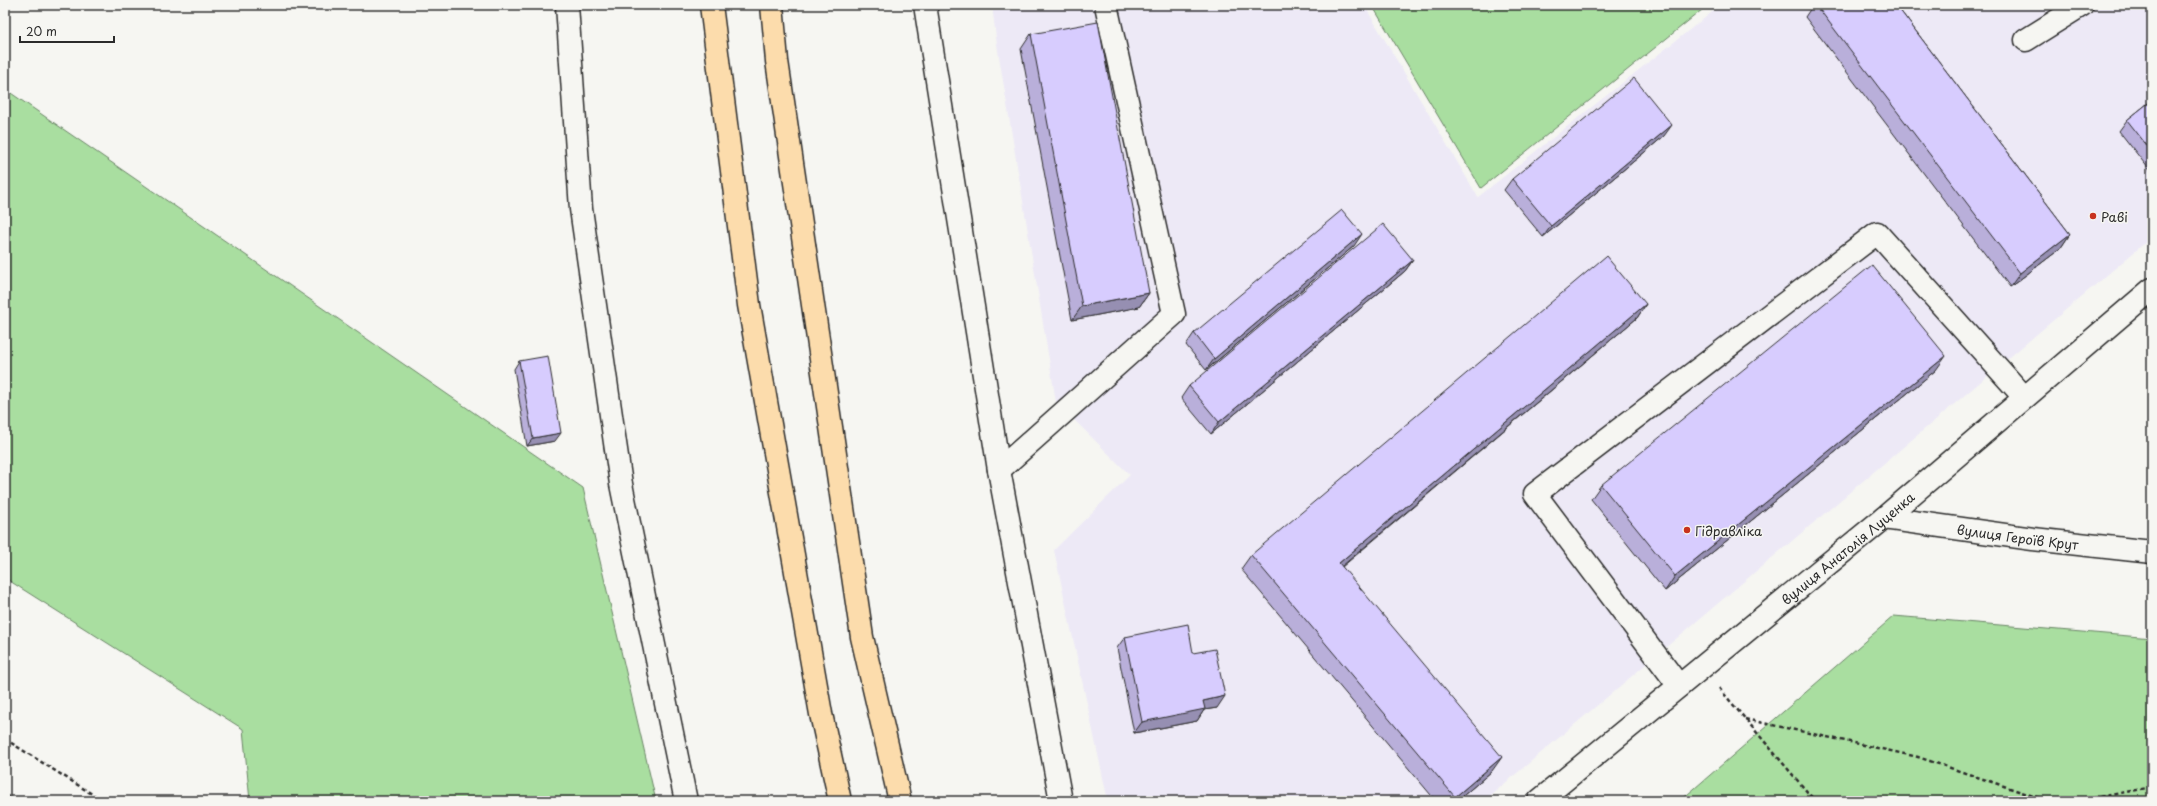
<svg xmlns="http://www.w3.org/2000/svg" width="2157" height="806" font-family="'Playpen Sans',sans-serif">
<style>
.built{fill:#ede9f6}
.green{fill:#a9dea0;stroke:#6a8466}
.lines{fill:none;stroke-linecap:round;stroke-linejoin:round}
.minor-casing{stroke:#2b2b2b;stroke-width:25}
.highway-casing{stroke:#2b2b2b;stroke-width:25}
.path{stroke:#2b2b2b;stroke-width:2.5;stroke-dasharray:4 3;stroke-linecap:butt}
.minor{stroke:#f6f6f2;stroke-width:22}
.highway{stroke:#fcdcac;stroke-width:22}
.rail-casing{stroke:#2b2b2b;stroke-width:4.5}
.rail{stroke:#f6f6f2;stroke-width:3;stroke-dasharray:9;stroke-linecap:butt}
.wall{fill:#b9afda;stroke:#2b2b2b}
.shaded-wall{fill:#968fb2;stroke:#2b2b2b}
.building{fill:#d7ccfe;stroke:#2b2b2b}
.poi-dot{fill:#c8321e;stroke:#f6f6f2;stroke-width:1.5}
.labels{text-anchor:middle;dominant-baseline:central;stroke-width:3;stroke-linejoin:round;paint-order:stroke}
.poi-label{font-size:13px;fill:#2b2b2b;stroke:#f6f6f2;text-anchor:start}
.street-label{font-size:13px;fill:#2b2b2b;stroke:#f6f6f2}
</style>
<rect width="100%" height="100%" fill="#f6f6f2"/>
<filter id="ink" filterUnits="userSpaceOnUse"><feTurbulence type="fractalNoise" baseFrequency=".025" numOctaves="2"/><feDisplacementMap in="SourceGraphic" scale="8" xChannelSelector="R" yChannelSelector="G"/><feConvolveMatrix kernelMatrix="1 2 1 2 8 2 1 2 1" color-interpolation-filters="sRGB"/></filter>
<g filter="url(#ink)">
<path class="built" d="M992 5H1364L1478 197 1721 5H2152V237L1484 801H1108L1054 550 1130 475 1056 402 996 38Z"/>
<g class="green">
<path d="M1372 5H1708L1481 188Z"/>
<path d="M5 89 583 488 656 801H250L243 729 5 578Z"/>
<path d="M1894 616 2152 638V801H1680Z"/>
</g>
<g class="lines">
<g class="minor-casing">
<g id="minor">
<path d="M567 5 581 209 621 484 686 801"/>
<path d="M925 5 999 470 1061 801"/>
<path d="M2026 40 2082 5"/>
<path d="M999 470 1174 314 1106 5"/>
<path id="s1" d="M1884 518 2033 539 2152 552"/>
<path d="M1679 686 1535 494 1877 233 2024 397"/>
<path id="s2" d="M1539 801 1884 518 2152 289"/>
</g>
</g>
<g class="highway-casing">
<g id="highway">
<path d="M711 5 749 305 821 714 840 801"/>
<path d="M772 5 777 61 862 637 900 801"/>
</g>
</g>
<g class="path">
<path d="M1719 688 1815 801"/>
<path d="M1745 719 1918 757 2048 801"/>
<path d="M5 739 103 801"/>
<path d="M2079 801 2152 787"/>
</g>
<use href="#minor" class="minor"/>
<use href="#highway" class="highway"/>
<g class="rail-casing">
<path id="rail" d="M5 796 13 801"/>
</g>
<use href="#rail" class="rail"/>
</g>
<g class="wall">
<path d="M1813 5H1896L2070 234 2060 249 2010 287 1805 17Z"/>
<path d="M1031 34 1149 293 1139 307 1072 320 1021 49Z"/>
<path d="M2152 100V173L2119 131 2127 120Z"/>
<path d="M1664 136 1543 237 1504 190 1512 179Z"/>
<path d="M1354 246 1206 370 1186 345 1194 333Z"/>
<path d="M1413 260 1405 271 1211 434 1181 398 1189 386Z"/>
<path d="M1646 304 1637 318 1342 567 1492 771 1457 801H1436L1241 569 1251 555Z"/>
<path d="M519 361 555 441 527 446 514 369Z"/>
<path d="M1936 370 1665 591 1591 499 1601 485Z"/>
<path d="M1125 637 1193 653 1217 708 1204 710 1197 721 1134 733 1117 648Z"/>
</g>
<g class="shaded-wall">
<path d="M1672 125 1664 136 1543 237 1551 226Z"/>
<path d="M1362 234 1354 246 1206 370 1214 359Z"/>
<path d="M2070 234 2060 249 2010 287 2020 273Z"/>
<path d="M1413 260 1405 271 1211 434 1219 422Z"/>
<path d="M1149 293 1139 307 1072 320 1082 306Z"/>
<path d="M1646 304 1637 318 1329 577 1339 563Z"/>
<path d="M1946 356 1936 370 1665 591 1675 576Z"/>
<path d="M561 433 555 441 527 446 533 438Z"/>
<path d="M1225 696 1217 708 1204 710 1197 721 1134 733 1142 722 1203 701Z"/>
<path d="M1502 757 1492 771 1457 801H1452L1455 797Z"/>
</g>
<g class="building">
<path d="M1816 5H1896L2070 234 2020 273Z"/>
<path d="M1098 22 1149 293 1082 306 1031 34Z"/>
<path d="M1634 78 1672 125 1551 226 1512 179Z"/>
<path d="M2152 100V152L2127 120Z"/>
<path d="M1342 210 1362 234 1214 359 1194 333Z"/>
<path d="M1383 224 1413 260 1219 422 1189 386Z"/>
<path d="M1606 256 1646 304 1339 563 1502 757 1455 797 1251 555Z"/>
<path d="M1872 265 1946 356 1675 576 1601 485Z"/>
<path d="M548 356 561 433 533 438 519 361Z"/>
<path d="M1188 624 1193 653 1215 649 1225 696 1203 701 1205 709 1142 722 1125 637Z"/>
</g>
</g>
<g class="poi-dot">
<circle cx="2093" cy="216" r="4"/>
<circle cx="1687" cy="530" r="4"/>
</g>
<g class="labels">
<g class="poi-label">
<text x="2101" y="216">Раві</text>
<text x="1695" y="530">Гідравліка</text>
</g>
<g class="street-label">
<text stroke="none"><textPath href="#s1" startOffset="135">вулиця Героїв Крут</textPath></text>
<text stroke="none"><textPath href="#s2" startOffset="399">вулиця Анатолія Луценка</textPath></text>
</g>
</g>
<rect width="2157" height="806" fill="none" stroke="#f6f6f2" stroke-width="20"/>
<rect x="10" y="10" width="2137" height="786" fill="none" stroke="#2b2b2b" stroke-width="1.5" filter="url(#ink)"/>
<path d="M20 36v6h94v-6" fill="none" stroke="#2b2b2b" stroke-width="2"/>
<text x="26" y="36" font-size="12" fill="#2b2b2b" stroke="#f6f6f2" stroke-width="3" paint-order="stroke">20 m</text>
</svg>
